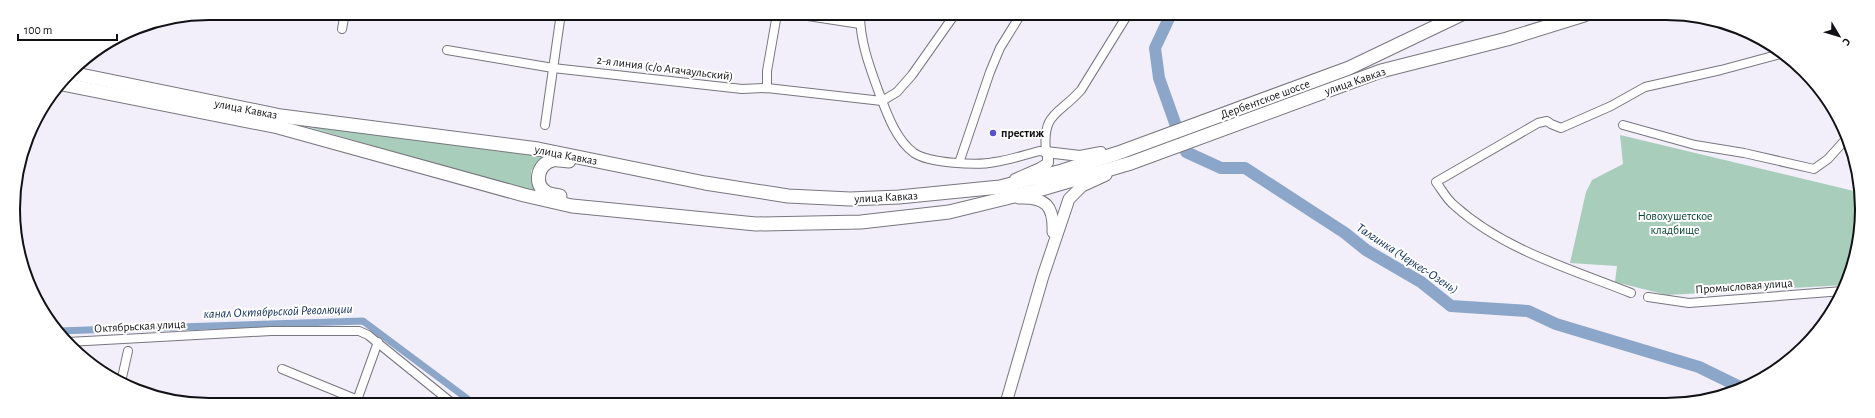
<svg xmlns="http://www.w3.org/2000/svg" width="1875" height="418" font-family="'Alegreya Sans',sans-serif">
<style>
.green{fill:#a8cdba}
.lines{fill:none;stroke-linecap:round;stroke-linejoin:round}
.canal{stroke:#8ca6ca;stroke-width:7}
.river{stroke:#8ca6ca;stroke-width:12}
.minor-casing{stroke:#78767f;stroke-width:10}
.tertiary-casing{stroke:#78767f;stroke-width:12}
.secondary-casing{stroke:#78767f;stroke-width:13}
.trunk-casing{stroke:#78767f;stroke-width:15}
.minor{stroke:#fff;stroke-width:8}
.tertiary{stroke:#fff;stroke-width:10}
.secondary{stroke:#fff;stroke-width:11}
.trunk{stroke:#fff;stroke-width:13}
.poi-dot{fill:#5653cb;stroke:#fff;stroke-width:1.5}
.labels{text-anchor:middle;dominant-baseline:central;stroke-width:4;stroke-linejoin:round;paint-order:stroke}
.street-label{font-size:12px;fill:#121115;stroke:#fff}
.poi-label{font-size:12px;font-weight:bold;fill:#121115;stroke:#fff;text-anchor:start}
.park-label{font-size:12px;fill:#06452f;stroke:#fff}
.water-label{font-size:13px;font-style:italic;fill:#0c2d5b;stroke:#fff}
.rim{fill:none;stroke:#121115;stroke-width:2}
</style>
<rect width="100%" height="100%" fill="#f2effa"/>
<g class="green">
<path d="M298 124 546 155 540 159 531 171 533 187 539 194Z"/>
<path d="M1620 135 1858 192 1860 235 1845 285 1667 295 1615 282 1617 266 1570 263 1586 192 1592 180 1623 164Z"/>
</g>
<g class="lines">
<path class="canal" d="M57 331 363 321 473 403"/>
<g class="river">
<path d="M1171 14 1155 48 1159 78 1175 123"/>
<path d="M1186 152 1221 168H1245L1345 233 1366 250 1421 282 1451 306 1528 311 1556 324 1699 367 1742 388"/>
</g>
<g class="minor-casing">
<g id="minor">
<path d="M795 14 860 24"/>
<path d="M860 14C860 41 869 65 878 90 886 111 895 139 914 153 929 163 977 166 995 162 1010 160 1024 155 1039 151L1046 152C1042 112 1059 115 1081 90L1128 14"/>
<path d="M342 29 345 13"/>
<path d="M447 50 553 68 742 89 767 88 882 101 897 92 912 75 955 14"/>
<path d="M767 88V71L777 14"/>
<path d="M545 125 561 13"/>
<path d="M1623 125 1695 145 1744 153 1814 169 1828 159 1846 139"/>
<path d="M959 163 990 72 1000 48 1021 14"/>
<path d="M1631 293C1571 269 1504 250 1455 206 1447 200 1442 190 1436 182L1538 123 1547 121 1551 124 1561 128 1611 106 1645 87 1721 70 1780 54"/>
<path d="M1648 297 1689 303 1843 291"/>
<path d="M68 342 271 331H359L368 335 452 403"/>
<path d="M282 369 365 403"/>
<path d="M121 382 128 351"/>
<path d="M356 403 378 342"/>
</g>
</g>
<g class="tertiary-casing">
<g id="tertiary">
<path d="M1046 152 1080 156 1101 152"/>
<path d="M1015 179 1040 168 1048 163V155L1046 152"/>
</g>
</g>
<g class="secondary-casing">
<g id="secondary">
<path d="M1019 198C1046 197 1054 206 1053 232"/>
<path d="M1006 403 1043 276 1069 199 1082 186 1106 175"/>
</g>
</g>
<g class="trunk-casing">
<g id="trunk">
<path d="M71 73 281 116 538 149 705 183 788 196 850 199 899 197 1000 187 1062 171 1118 153 1349 68 1462 14"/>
<path d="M62 84 278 127 524 195 572 206 756 224 861 222 949 212 1035 191 1131 163 1381 71 1507 39 1584 15"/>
<path d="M560 196C556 195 551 195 547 193 533 185 537 164 553 160 558 159 564 161 569 161"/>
</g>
</g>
<use href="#minor" class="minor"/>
<use href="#tertiary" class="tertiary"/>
<use href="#secondary" class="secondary"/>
<use href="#trunk" class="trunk"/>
</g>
<circle class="poi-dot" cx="993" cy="133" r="4"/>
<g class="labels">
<g class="street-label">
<text transform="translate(665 68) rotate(7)">2-я линия (с/о Агачаульский)</text>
<text transform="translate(1355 81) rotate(-19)">улица Кавказ</text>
<text transform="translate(1265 99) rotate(-20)">Дербентское шоссе</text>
<text transform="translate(246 109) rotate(11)">улица Кавказ</text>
<text transform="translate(566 155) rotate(11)">улица Кавказ</text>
<text transform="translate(886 197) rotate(-3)">улица Кавказ</text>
<text transform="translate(1744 286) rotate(-4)">Промысловая улица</text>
<text transform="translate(140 326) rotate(-3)">Октябрьская улица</text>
</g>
<g class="poi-label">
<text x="1001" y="133">престиж</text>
</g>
<g class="park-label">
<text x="1675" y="216">Новохушетское<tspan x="1675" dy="14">кладбище</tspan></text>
</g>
<g class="water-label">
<text transform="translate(1407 259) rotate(33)">Талгинка (Черкес-Озень)</text>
<text transform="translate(278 312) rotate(-2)">канал Октябрьской Революции</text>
</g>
</g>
<path d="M0 0H1875V418H0ZM209 20H1666A189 189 0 0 1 1855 209V209A189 189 0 0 1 1666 398H209A189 189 0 0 1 20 209V209A189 189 0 0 1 209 20Z" fill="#fff" fill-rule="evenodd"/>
<path class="rim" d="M209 20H1666A189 189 0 0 1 1855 209V209A189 189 0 0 1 1666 398H209A189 189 0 0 1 20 209V209A189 189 0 0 1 209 20Z"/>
<g transform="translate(1839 36) rotate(128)" stroke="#ffffff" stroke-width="3" paint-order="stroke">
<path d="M0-3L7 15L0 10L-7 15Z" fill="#121115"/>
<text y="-6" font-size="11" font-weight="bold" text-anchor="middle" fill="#121115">С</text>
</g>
<path d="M18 34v6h99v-6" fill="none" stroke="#121115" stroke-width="2"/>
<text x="24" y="34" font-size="12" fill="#121115" stroke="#ffffff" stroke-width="3" paint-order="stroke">100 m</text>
</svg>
